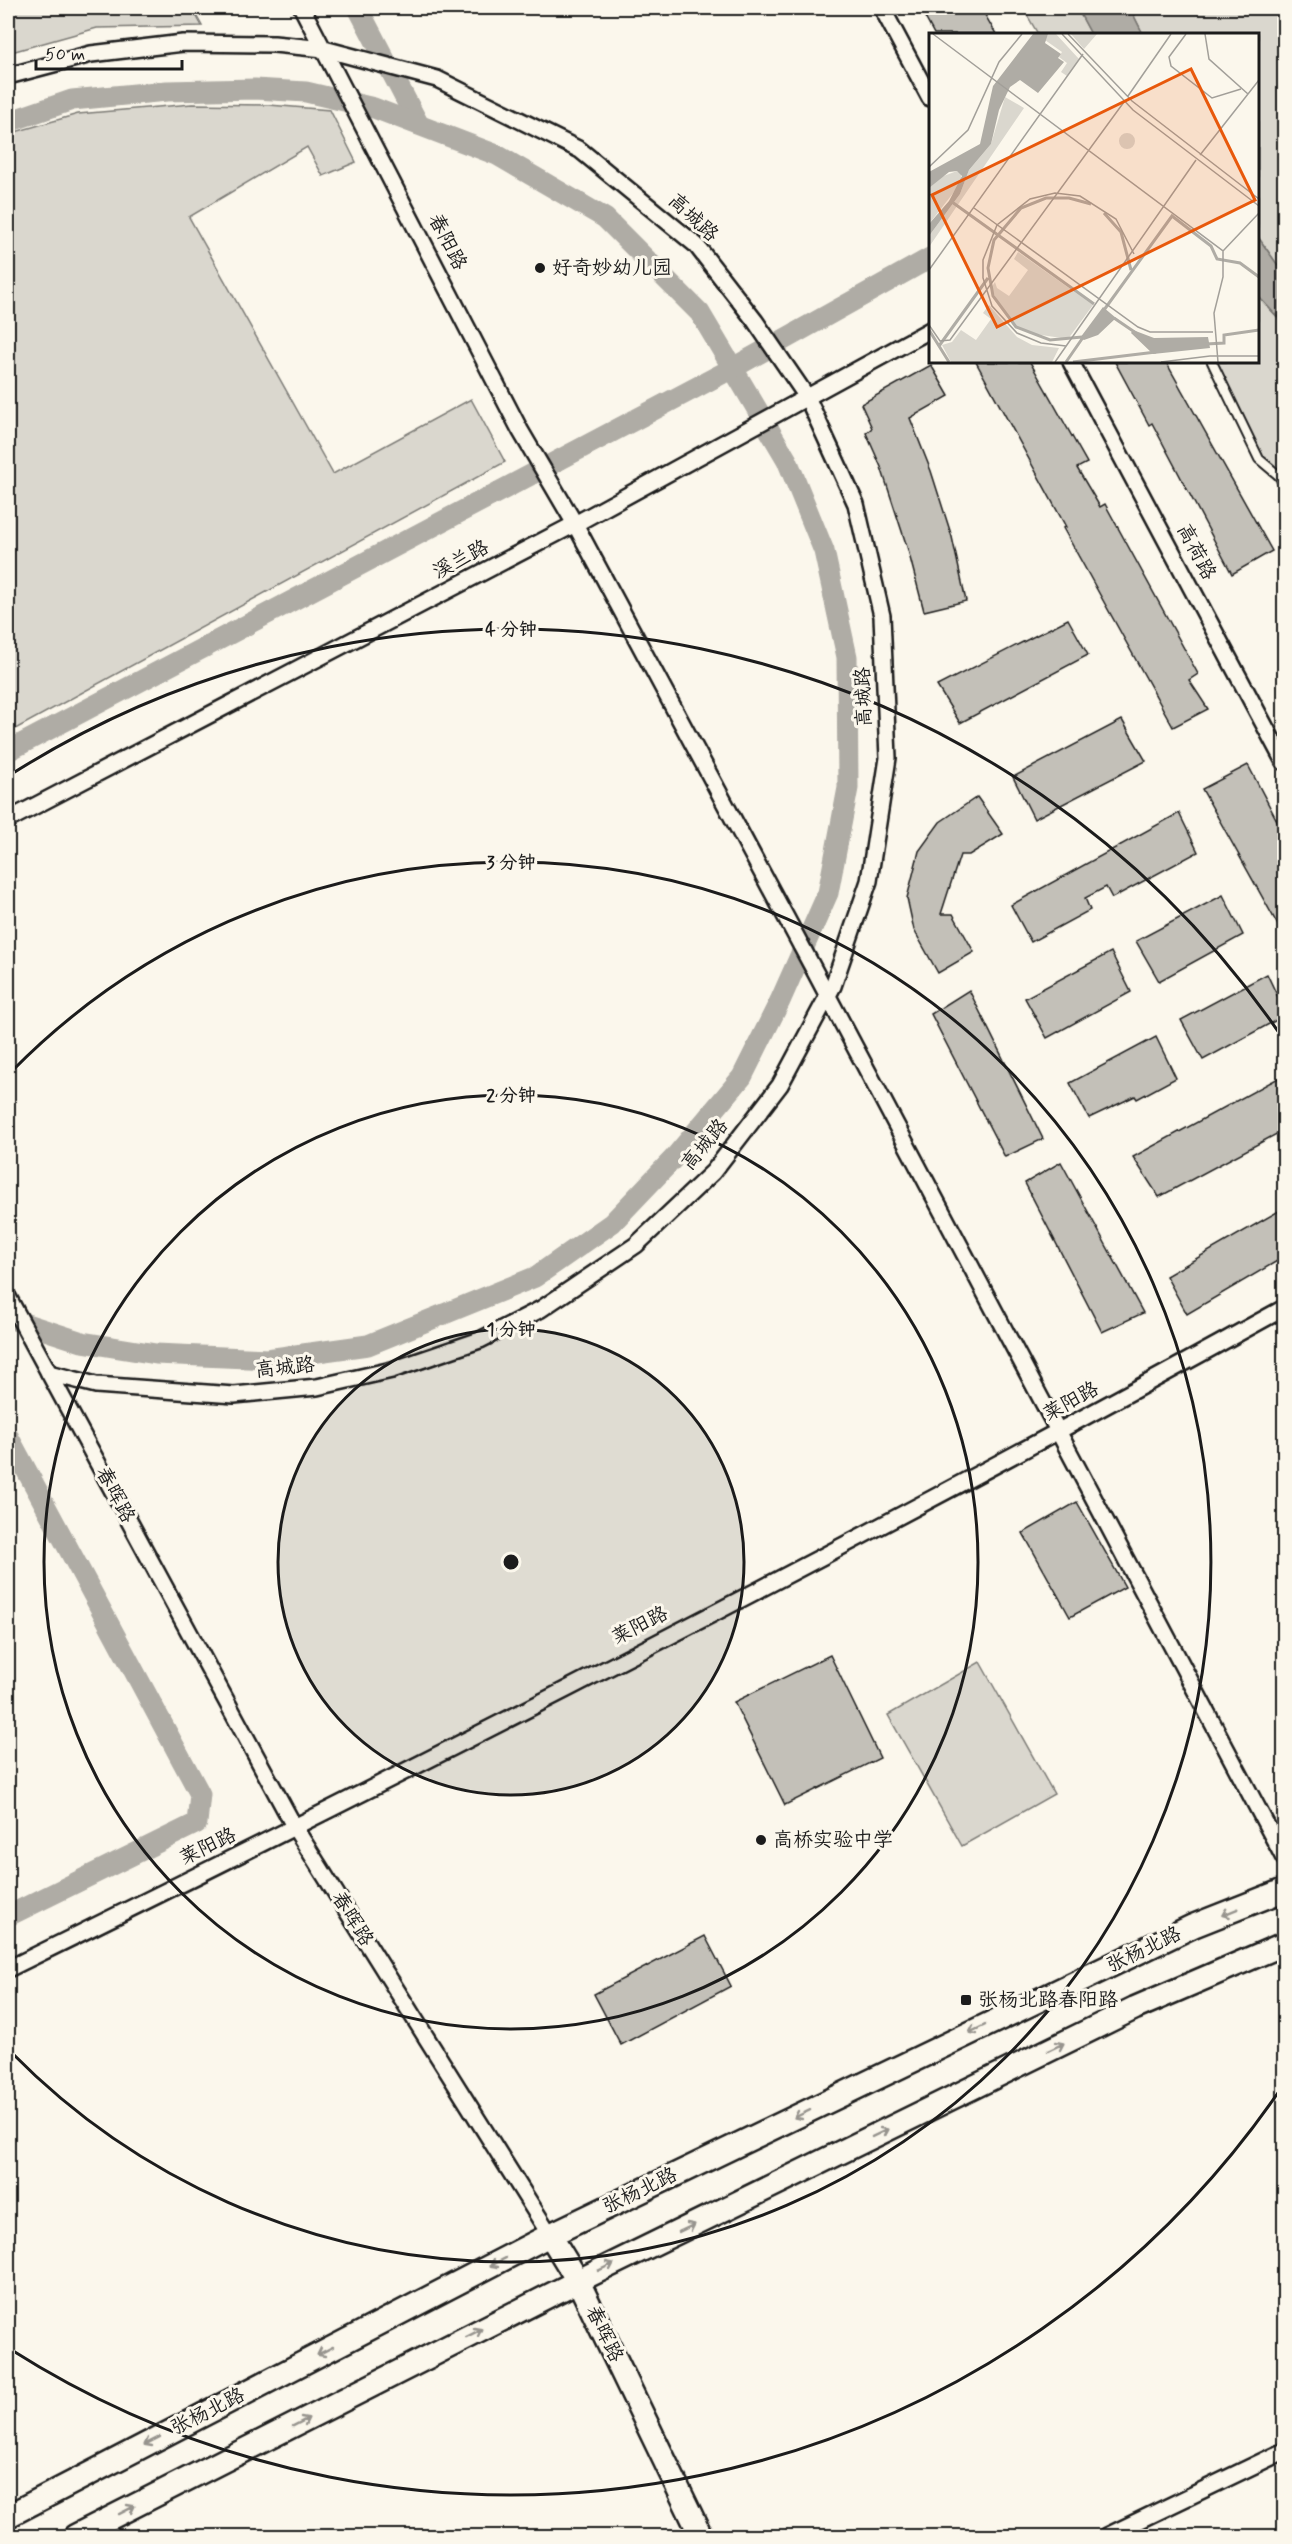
<svg xmlns="http://www.w3.org/2000/svg" width="1292" height="2544" font-family="Mynerve,'LXGW WenKai TC',sans-serif">
<style>
.green{fill:#dad7ce;stroke:#7b7a75;stroke-width:1.5}
.water{fill:#afaca5;stroke:#74726e;stroke-width:1.5}
.lines{fill:none;stroke-linecap:round;stroke-linejoin:round}
.canal{stroke:#afaca5;stroke-width:21}
.building{fill:#c3c0b8;stroke:#1c1c1c;stroke-width:1.5}
.lane-casing{stroke:#1c1c1c;stroke-width:12}
.street-casing{stroke:#1c1c1c;stroke-width:20}
.secondary-casing{stroke:#1c1c1c;stroke-width:27}
.lane{stroke:#fbf7ec;stroke-width:8}
.street{stroke:#fbf7ec;stroke-width:15}
.secondary{stroke:#fbf7ec;stroke-width:22}
.oneway{stroke:#97948e}
.ring{fill:none;stroke:#1c1c1c;stroke-width:3}
.poi-dot{fill:#1c1c1c;stroke:#fbf7ec;stroke-width:2}
.labels{text-anchor:middle;dominant-baseline:central;stroke-width:6;stroke-linejoin:round;paint-order:stroke}
.street-label{font-size:20px;fill:#1c1c1c;stroke:#fbf7ec}
.poi-label{font-size:20px;fill:#1c1c1c;stroke:#fbf7ec;text-anchor:start}
.inset-river{fill:none;stroke:#afaca5;stroke-width:3}
.inset-road{fill:none;stroke:#a29f99;stroke-width:1.5}
.view{fill:#e8590c;fill-opacity:0.15;stroke:#e8590c;stroke-width:3}
.inset-edge{fill:none;stroke:#1c1c1c;stroke-width:3}
.centre{fill:#1c1c1c;stroke:#fbf7ec;stroke-width:3}
.ring-label{font-size:18px;text-anchor:middle;font-weight:bold;fill:#1c1c1c;stroke:#fbf7ec;stroke-width:6;stroke-linejoin:round;paint-order:stroke}
</style>
<rect width="100%" height="100%" fill="#fbf7ec"/>
<filter id="ink" filterUnits="userSpaceOnUse"><feTurbulence type="fractalNoise" baseFrequency=".0167" numOctaves="2"/><feDisplacementMap in="SourceGraphic" scale="12" xChannelSelector="R" yChannelSelector="G"/><feConvolveMatrix kernelMatrix="1 2 1 2 8 2 1 2 1" color-interpolation-filters="sRGB"/></filter>
<g filter="url(#ink)">
<g class="green">
<path d="M8 8H192L202 26 97 28 8 53Z"/>
<path d="M1023 8H1077L1091 34H1038Z"/>
<path d="M1130 8H1284V274L1258 237V34H1143Z"/>
<path d="M192 104 269 105 330 110 356 162 323 176 307 147 189 217 333 474 471 399 505 462 8 733V134L78 114Z"/>
<path d="M1258 296 1284 324V497L1212 362H1258Z"/>
<path d="M980 1662 1054 1794 962 1846 888 1715Z"/>
</g>
<g class="water">
<path d="M1077 8H1130L1143 34H1091Z"/>
<path d="M1258 237 1284 274V324L1258 296Z"/>
</g>
<g class="lines">
<g class="canal">
<path d="M358 8 418 123"/>
<path d="M8 122 72 100 167 91 255 89 306 92 374 108 497 155 605 218 700 313 787 460 824 551 847 657 848 788 828 893 780 1001 742 1077 674 1158 612 1223 535 1277 368 1345 267 1359 156 1354 82 1342 8 1318"/>
<path d="M8 751 731 369 930 258"/>
<path d="M8 1436 200 1794 197 1823 8 1916"/>
</g>
</g>
<g class="building">
<path d="M920 8H981L996 34H934Z"/>
<path d="M976 362H1030L1087 463 1077 468 1100 507 1105 504 1198 674 1189 680 1208 709 1173 727 1063 528 1066 527Z"/>
<path d="M1115 362H1166L1272 551 1232 574 1152 423 1149 425Z"/>
<path d="M931 365 949 396 910 418 931 471 952 537 966 601 924 611 908 550 881 467 866 433 872 428 861 404Z"/>
<path d="M1068 619 1088 655 960 723 937 686Z"/>
<path d="M1122 720 1146 761 1034 819 1013 777Z"/>
<path d="M1248 765 1284 834V936L1202 789Z"/>
<path d="M977 797 1003 834 969 855H960L941 914H953L974 952 938 973 914 930 907 898 919 851 940 822Z"/>
<path d="M1179 813 1198 852 1112 898 1106 887 1085 898 1090 910 1031 942 1011 905Z"/>
<path d="M1223 895 1243 935 1159 981 1136 941Z"/>
<path d="M1111 952 1131 992 1047 1038 1025 998Z"/>
<path d="M1267 974 1284 1010V1016L1203 1060 1181 1020Z"/>
<path d="M969 990 1043 1139 1005 1157 931 1014Z"/>
<path d="M1156 1037 1176 1078 1137 1099 1135 1096 1089 1118 1070 1083Z"/>
<path d="M1284 1075V1130L1159 1197 1133 1157Z"/>
<path d="M1061 1162 1143 1313 1102 1332 1025 1183Z"/>
<path d="M1284 1208V1257L1187 1314 1166 1276Z"/>
<path d="M1077 1502 1125 1587 1070 1617 1023 1533Z"/>
<path d="M830 1655 880 1758 785 1805 734 1702Z"/>
<path d="M705 1936 731 1986 621 2045 594 1994Z"/>
</g>
<g class="lines">
<g class="lane-casing">
<path id="lane" d="M1212 362 1259 459 1284 480"/>
</g>
<g class="street-casing">
<g id="street">
<path d="M302 8 520 430 575 524 812 966 1284 1858"/>
<path d="M882 8 930 98"/>
<path d="M8 76 91 54 183 43 274 44 324 49 437 79 580 150 696 245 755 321 807 397 856 504 882 616 888 758 869 881 833 986 780 1085 713 1172 636 1245 541 1309 480 1340 392 1370 317 1387 234 1395 96 1385 49 1373"/>
<path d="M1071 362 1284 762"/>
<path d="M8 820 575 524 930 330"/>
<path d="M8 1297 295 1828 550 2235"/>
<path d="M8 1969C438 1758 865 1540 1284 1308"/>
<path d="M1107 2536 1284 2451"/>
</g>
</g>
<g class="secondary-casing">
<g id="secondary">
<path d="M550 2235 578 2281 701 2536"/>
<path d="M8 2516 550 2235 1193 1926 1284 1890"/>
<path d="M75 2536 578 2281 1135 2008 1284 1944"/>
</g>
</g>
<use href="#lane" class="lane"/>
<use href="#street" class="street"/>
<use href="#secondary" class="secondary"/>
</g>
<defs><path id="oneway-shaft" d="M-6 0H5M1.5-3L5.5 0L1.5 3" fill="none" stroke-width="1.6" stroke-linecap="round" stroke-linejoin="round" transform="scale(1.5)"/></defs>
<g class="oneway">
<use href="#oneway-shaft" transform="translate(1230 1912) rotate(158)"/>
<use href="#oneway-shaft" transform="translate(977 2029) rotate(154)"/>
<use href="#oneway-shaft" transform="translate(1056 2047) rotate(-26)"/>
<use href="#oneway-shaft" transform="translate(802 2114) rotate(154)"/>
<use href="#oneway-shaft" transform="translate(880 2133) rotate(-26)"/>
<use href="#oneway-shaft" transform="translate(687 2228) rotate(-26)"/>
<use href="#oneway-shaft" transform="translate(498 2262) rotate(153)"/>
<use href="#oneway-shaft" transform="translate(606 2267) rotate(-26)"/>
<use href="#oneway-shaft" transform="translate(474 2333) rotate(-27)"/>
<use href="#oneway-shaft" transform="translate(325 2351) rotate(153)"/>
<use href="#oneway-shaft" transform="translate(301 2422) rotate(-27)"/>
<use href="#oneway-shaft" transform="translate(152 2441) rotate(153)"/>
<use href="#oneway-shaft" transform="translate(127 2510) rotate(-27)"/>
</g>
</g>
<circle cx="511" cy="1562" r="233" fill="#1c1c1c" fill-opacity=".12"/>
<g class="ring">
<circle cx="511" cy="1562" r="233"/>
<circle cx="511" cy="1562" r="467"/>
<path d="M12 1071A700 700 0 1 1 12 2053"/>
<path d="M1284 2084A933 933 0 0 1 10 2349M10 775A933 933 0 0 1 1284 1040"/>
</g>
<g class="poi-dot">
<circle cx="540" cy="268" r="6"/>
<circle cx="761" cy="1840" r="6"/>
<rect x="960" y="1994" width="12" height="12" rx="3"/>
</g>
<g class="labels">
<g class="street-label">
<text transform="translate(693 218) rotate(43)">高城路</text>
<text transform="translate(447 242) rotate(63)">春阳路</text>
<text transform="translate(1196 552) rotate(62)">高荷路</text>
<text transform="translate(461 560) rotate(-28)">溪兰路</text>
<text transform="translate(864 697) rotate(-92)">高城路</text>
<text transform="translate(705 1145) rotate(-50)">高城路</text>
<text transform="translate(285 1368) rotate(-6)">高城路</text>
<text transform="translate(1071 1402) rotate(-29)">莱阳路</text>
<text transform="translate(115 1495) rotate(62)">春晖路</text>
<text transform="translate(640 1626) rotate(-27)">莱阳路</text>
<text transform="translate(208 1847) rotate(-26)">莱阳路</text>
<text transform="translate(352 1919) rotate(58)">春晖路</text>
<text transform="translate(1144 1950) rotate(-26)">张杨北路</text>
<text transform="translate(640 2191) rotate(-26)">张杨北路</text>
<text transform="translate(604 2334) rotate(64)">春晖路</text>
<text transform="translate(208 2412) rotate(-27)">张杨北路</text>
</g>
<g class="poi-label">
<text x="552" y="268">好奇妙幼儿园</text>
<text x="773" y="1840">高桥实验中学</text>
<text x="978" y="2000">张杨北路春阳路</text>
</g>
</g>
<g transform="translate(929 33)">
<rect width="330" height="330" fill="#fbf7ec"/>
<path d="M119 1H127L150 26 138 43 132 39 138 30 130 24 133 19 116 7ZM142 1H168L155 16ZM76 64 95 75 0 214V203L31 161 40 137 62 111ZM190 108a8 8 0 1 1 16 0a8 8 0 1 1-16 0ZM28 138 32 139V150L0 191V155L12 144ZM89 219 164 272 139 306 99 300 86 292 69 269 62 255 66 249 68 255 80 263 99 237 85 226ZM60 272 88 304 103 312 130 315 123 329H22L13 312 23 309 32 297 47 307 62 286 54 280Z" fill="#dad7ce"/>
<path d="M104 1H119L116 10 132 21 129 25 135 29 109 60 91 47 81 54 70 77 62 111 40 137 31 161 0 203V191L20 168 33 143 28 138 20 139 0 155V139L51 111 64 53ZM174 274 187 285 169 302 155 307 151 305ZM204 297 225 305 279 304 281 315 224 321 202 300Z" fill="#afaca5"/>
<path class="inset-river" d="M23 169 165 271M175 180 192 199 202 237M175 277 243 183 282 213 288 226 311 230 330 244M185 285 207 300M0 297 20 329M153 304 121 307 87 294 64 263 59 235 65 207 92 175 117 165H140L162 171M277 311 295 310V302L330 297M10 313 59 245M137 329 155 303M144 329 227 319"/>
<path class="inset-road" d="M4 1 294 218V244L285 280 289 329M133 1 204 77 330 173M139 1 203 68 330 166M257 1 240 24 242 33 283 65 312 56M276 1 280 26 319 61M199 63 242 1M271 122 330 47M0 134 39 97 70 29 93 1M45 175 209 294 221 299H284M294 218 330 180M0 237 154 21M0 292 11 308 21 307 195 69M137 313 112 310 88 300 63 273 54 245V227L68 192 101 166 126 160 151 163 187 186 205 221M126 329 267 127M232 329 281 323H330"/>
<path class="view" d="M262 36 326 167 68 294 3 162Z"/>
<rect width="330" height="330" class="inset-edge"/>
</g>
<circle cx="511" cy="1562" r="9" class="centre"/>
<g class="ring-label">
<text x="511" y="635">4 分钟</text>
<text x="511" y="868">3 分钟</text>
<text x="511" y="1101">2 分钟</text>
<text x="511" y="1335">1 分钟</text>
</g>
<rect width="1292" height="2544" fill="none" stroke="#fbf7ec" stroke-width="30"/>
<rect x="15" y="15" width="1262" height="2514" fill="none" stroke="#1c1c1c" stroke-width="2" filter="url(#ink)"/>
<path d="M36 60v9h146v-9" fill="none" stroke="#1c1c1c" stroke-width="3"/>
<text x="45" y="60" font-size="18" fill="#1c1c1c" stroke="#fbf7ec" stroke-width="4.5" paint-order="stroke">50 m</text>
</svg>
